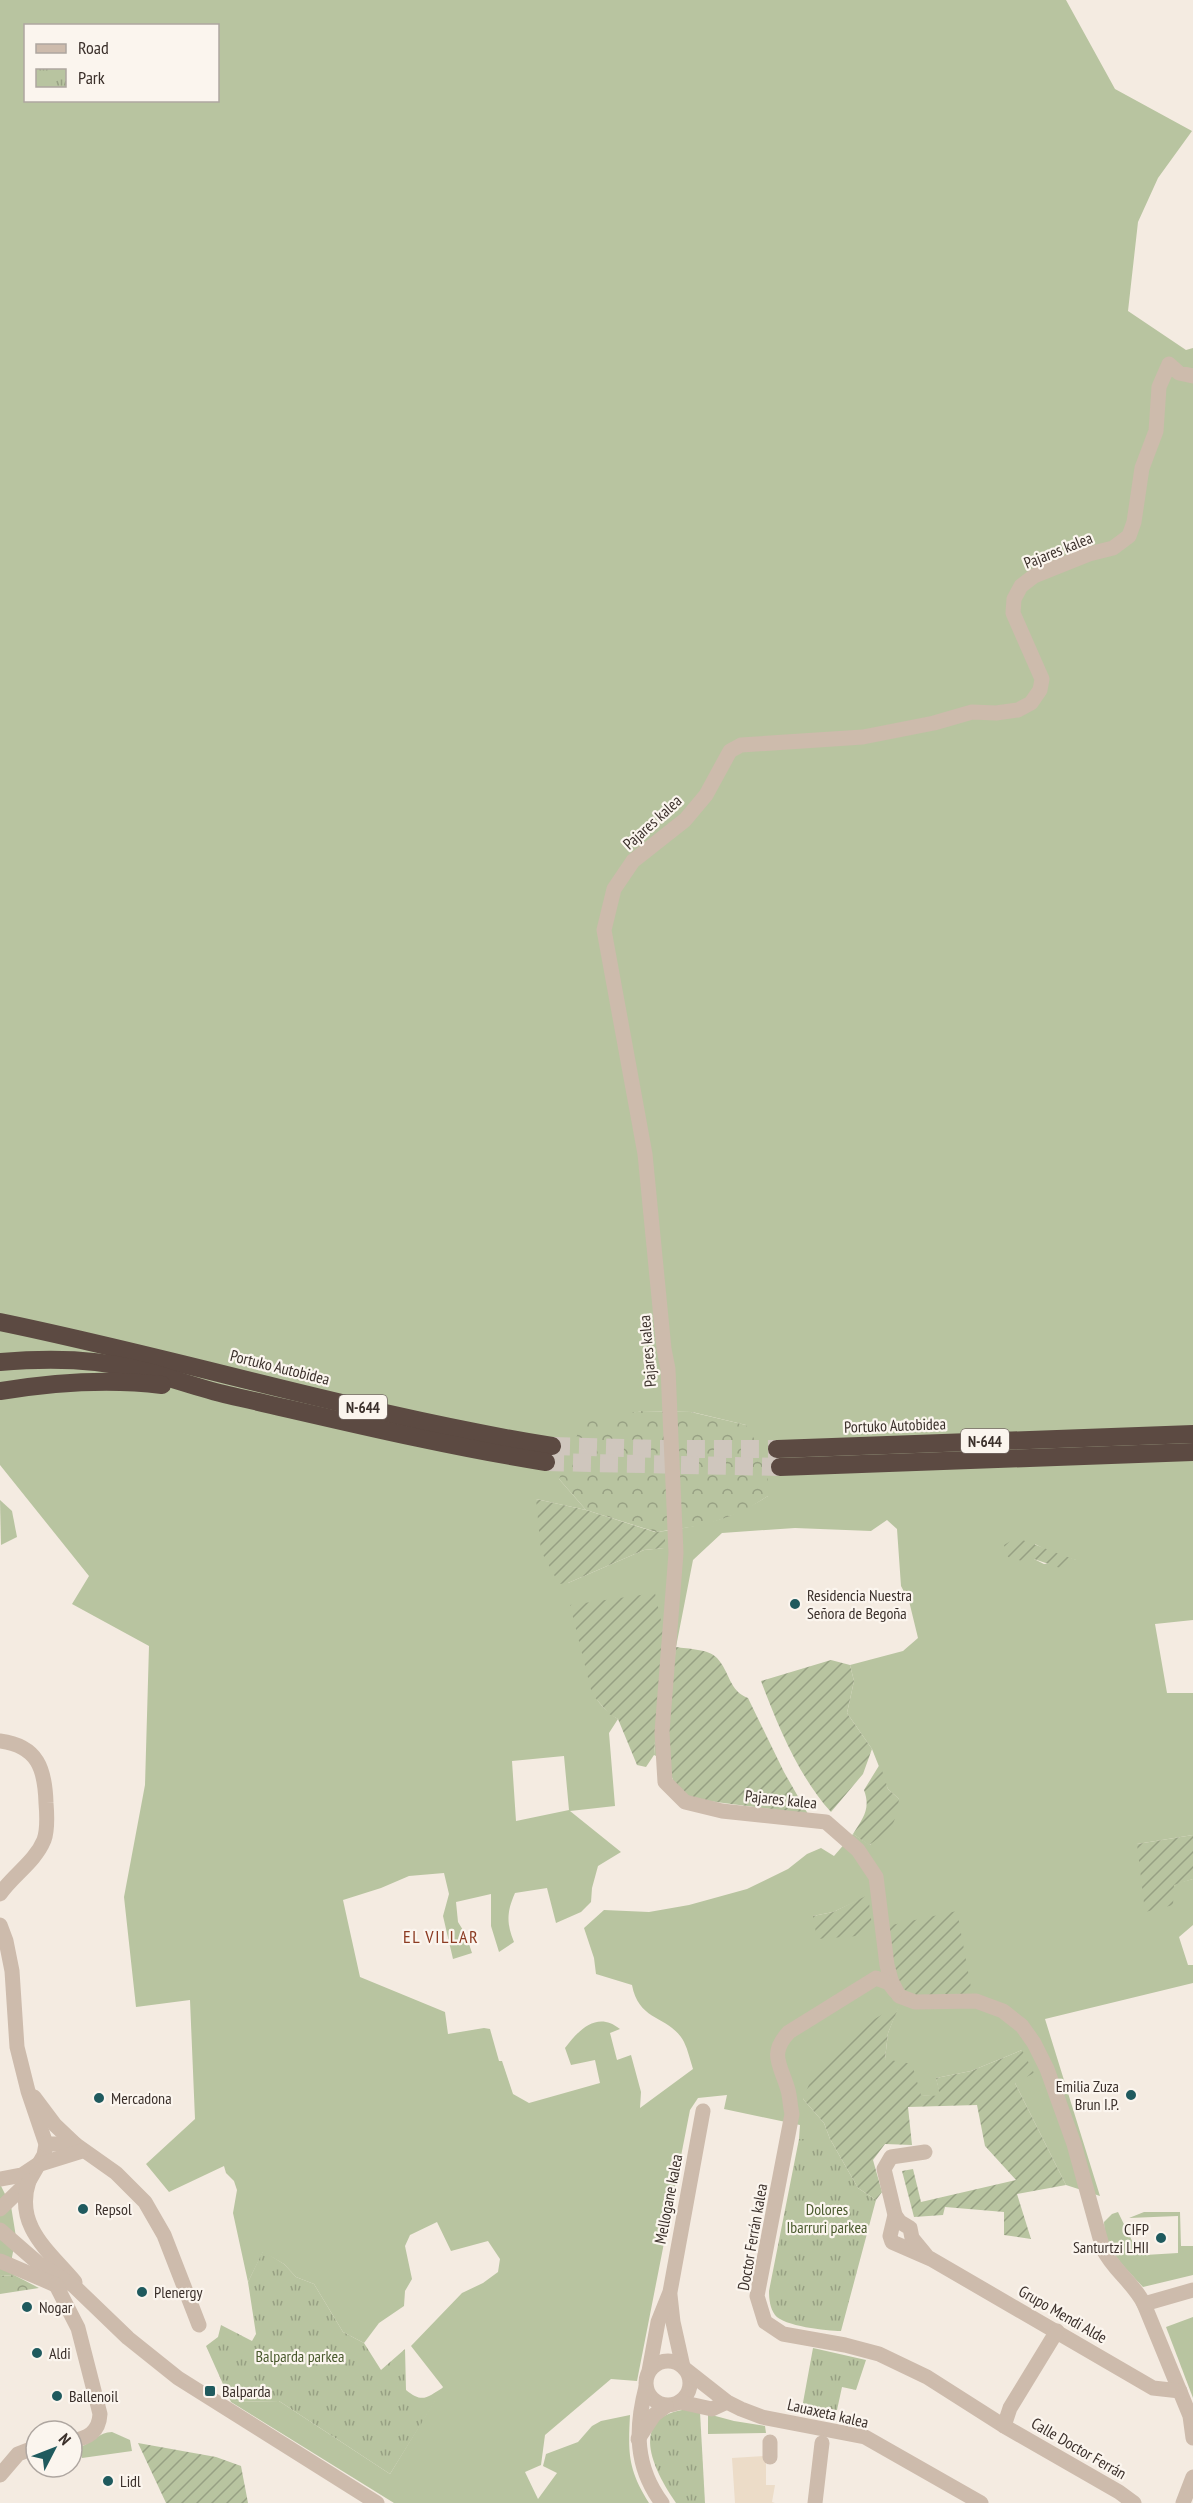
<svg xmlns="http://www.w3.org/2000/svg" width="1193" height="2503" font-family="'PT Sans Narrow',sans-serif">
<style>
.grass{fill:#b8c4a0;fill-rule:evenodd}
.forest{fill:url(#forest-crowns)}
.park{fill:url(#park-tufts)}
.garden{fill:url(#garden-furrows)}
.plaza{fill:#ecdcc8}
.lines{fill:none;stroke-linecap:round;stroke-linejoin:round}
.highway-tunnel{stroke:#cfc6bd;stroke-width:18;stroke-dasharray:18 9;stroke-linecap:butt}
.minor{stroke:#cdbbac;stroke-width:15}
.highway{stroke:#5c4a42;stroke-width:18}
.poi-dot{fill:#1f5a5e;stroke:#fbf5ee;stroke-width:2}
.labels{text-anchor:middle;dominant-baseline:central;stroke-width:4.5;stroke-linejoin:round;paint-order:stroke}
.shield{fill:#fbf5ee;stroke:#756b66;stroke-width:1.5}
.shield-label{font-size:15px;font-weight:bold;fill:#3b302b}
.street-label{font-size:16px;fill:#3b302b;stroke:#fbf5ee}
.poi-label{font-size:16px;fill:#3b302b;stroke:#fbf5ee;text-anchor:start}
.park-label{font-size:16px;fill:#4a5a2e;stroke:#fbf5ee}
.neighbourhood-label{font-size:18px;letter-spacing:1.5px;fill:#8c3b22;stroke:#fbf5ee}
</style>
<defs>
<pattern id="forest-crowns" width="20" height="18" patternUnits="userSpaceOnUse" patternTransform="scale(1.5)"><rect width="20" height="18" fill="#b8c4a0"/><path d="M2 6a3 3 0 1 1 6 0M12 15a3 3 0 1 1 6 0" fill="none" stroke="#97a083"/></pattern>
<pattern id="park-tufts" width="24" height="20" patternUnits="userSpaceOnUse" patternTransform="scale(1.5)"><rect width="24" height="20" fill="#b8c4a0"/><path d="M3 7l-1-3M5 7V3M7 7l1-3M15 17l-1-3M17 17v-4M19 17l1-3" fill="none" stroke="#97a083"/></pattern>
<pattern id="garden-furrows" width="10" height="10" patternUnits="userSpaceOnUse" patternTransform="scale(1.5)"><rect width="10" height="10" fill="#b8c4a0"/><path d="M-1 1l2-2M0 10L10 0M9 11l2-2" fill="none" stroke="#97a083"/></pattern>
</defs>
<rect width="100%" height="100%" fill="#f4ebe1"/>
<g class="grass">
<path d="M0 0H1066L1115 89 1192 131 1158 178 1138 222 1128 311 1186 350 1193 348V1620L1155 1624 1167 1693H1193V1835L1137 1844 1174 1884 1193 1879V1925L1179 1937 1188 1965H1193V1983L1045 2019 1100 2196 1066 2185 1015 2083 1022 2050 971 2071 936 2078 941 2097 921 2095 885 2059 888 2033 899 2005 803 2099 824 2123 830 2139H799L800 2125 724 2109 727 2095 698 2098 690 2110 637 2381 611 2379 545 2435 541 2465 525 2472 538 2499 557 2473 543 2466 546 2454 578 2442 592 2426 601 2421 630 2415C628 2454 628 2469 649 2503H394L231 2402 279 2401 390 2474 443 2387 411 2346 462 2293 483 2283 498 2272 500 2259 488 2241 451 2251 437 2222 410 2235 405 2246 412 2279 405 2291 404 2306 379 2323 364 2343 343 2332 314 2284 296 2277 284 2264 263 2252 248 2282 233 2213 237 2190 234 2181 226 2173 224 2166 169 2192 146 2164 195 2119 190 2000 136 2007 124 1897 145 1785 149 1646 72 1604 89 1576 0 1465ZM26 26H218V100H26ZM642 1411 692 1412 746 1425 768 1496C732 1518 707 1525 665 1531L664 1548 644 1550 568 1583 536 1499 586 1510 559 1479 621 1416ZM887 1520 897 1529 901 1586 909 1601 918 1638 903 1651 850 1665 854 1681 847 1713 872 1749 888 1789 899 1799 870 1845 853 1834 834 1856 821 1848 807 1854 788 1869 747 1889 689 1905 649 1912 604 1910 584 1928 594 1958 596 1974 632 1985C639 2023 670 2015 684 2042 688 2050 690 2060 693 2069L640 2108 641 2092 631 2055 617 2060 610 2033 620 2029C598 2011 580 2028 565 2048L571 2065 595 2060 600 2083 529 2103 513 2094 502 2061H499L490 2029 484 2028 448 2034 445 2012 360 1977 343 1900 381 1888 409 1876 444 1873 449 1894 443 1916 453 1959 472 1953 466 1935 458 1922 456 1902 491 1894V1926L499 1952 514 1942C506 1923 507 1911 515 1893L547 1888 556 1923 581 1912 591 1902 592 1888 598 1866 621 1852 570 1811 615 1806 609 1733 618 1719C596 1705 591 1692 587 1668L663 1630 654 1755 669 1762 668 1736 676 1647 693 1560 722 1533 795 1528 871 1531ZM1035 1544 1054 1554 1076 1560 1044 1564 1034 1559ZM564 1756 569 1810 516 1821 512 1761ZM868 1896 857 1936 847 1935 813 1916 833 1912Z"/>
<path d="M0 1500 12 1511 17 1537 1 1545Z"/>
<path d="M0 2184 11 2206 16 2237 12 2257 14 2275 0 2276Z"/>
<path d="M1118 2212 1137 2251 1145 2255 1178 2253V2216L1129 2218 1144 2212H1180L1181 2246H1193V2275L1143 2287C1126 2268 1104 2250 1104 2222L1112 2214Z"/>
<path d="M1193 2317V2398L1166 2327Z"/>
<path d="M708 2414 734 2421 765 2426 766 2433 708 2434Z"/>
<path d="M112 2432 130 2440 132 2451 82 2458 80 2447C92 2443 99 2432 112 2432Z"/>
</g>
<g class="forest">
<path d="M642 1411 691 1412 746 1425 768 1462V1496L744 1511 705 1525 656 1532 586 1510 559 1479 583 1421Z"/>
<path d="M14 2275 39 2288 0 2294V2276Z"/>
</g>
<g class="park">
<path d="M799 2139H830L858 2188 876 2200 841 2331C827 2331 783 2326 775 2315 770 2308 769 2299 769 2291Z"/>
<path d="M263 2251 284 2264 296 2277 314 2284 343 2332 364 2343 381 2370 405 2349 406 2390C423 2404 427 2397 444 2387L390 2474 279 2401 231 2402 206 2346 218 2337 221 2325 252 2341 256 2334 248 2282Z"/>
<path d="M813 2348 866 2360 856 2390 842 2387 837 2410 831 2409 828 2420 823 2412 802 2408Z"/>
<path d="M689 2409 700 2412 705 2503H676C653 2470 626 2415 689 2409Z"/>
</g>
<g class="garden">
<path d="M536 1499 586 1510 655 1532 665 1531V1548L644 1550 568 1583 559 1584 541 1551Z"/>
<path d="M1016 1538C1037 1544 1056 1554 1077 1560L1070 1567 1060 1568 1034 1559 1022 1561 1008 1557 1004 1545Z"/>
<path d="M655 1593 663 1630 654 1755 646 1767 637 1765 618 1719 609 1714 592 1694 570 1605Z"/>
<path d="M676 1647C688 1649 709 1649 717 1658 730 1672 729 1691 748 1698L784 1772 808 1814 693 1799C689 1796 682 1793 678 1789 659 1769 673 1675 676 1647Z"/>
<path d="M831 1660 850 1665 854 1681 847 1713 872 1749 863 1774 831 1812C799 1777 778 1726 761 1681Z"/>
<path d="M880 1764 888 1789 899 1799C895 1827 892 1829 869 1845L853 1834C863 1818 871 1809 864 1790Z"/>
<path d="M1193 1835V1879L1174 1885 1173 1905 1145 1912 1137 1844Z"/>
<path d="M868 1895 872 1926 857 1936 817 1939 813 1916 833 1912Z"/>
<path d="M957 1911 972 1993C952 1996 908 2004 898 1981 891 1966 890 1943 887 1926Z"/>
<path d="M900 2004 888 2033 885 2059 912 2064 921 2095 940 2096 936 2078 971 2071 1022 2050 1034 2073 1015 2083 1066 2185 1017 2194 1031 2239 1004 2235V2212L945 2207 943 2215 914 2217 902 2171 913 2169 921 2202 1016 2180 985 2146 977 2105 908 2107 912 2145 885 2144 873 2160 882 2192 876 2200 858 2188 830 2139 824 2123 803 2099 810 2082 849 2034Z"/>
<path d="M138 2443 216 2457 241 2466 248 2503H166Z"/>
</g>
<path class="plaza" d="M766 2456V2485H775L772 2502 775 2503H735L732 2458Z"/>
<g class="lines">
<g class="highway-tunnel">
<path d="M552 1446 660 1449H777"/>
<path d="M546 1462 780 1467"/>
</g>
<g class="minor">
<path d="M1193 376 1179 373 1169 364 1159 387 1156 431 1142 468 1134 522 1129 536 1113 548 1089 554 1034 576 1021 586 1014 599 1013 613 1042 679 1040 690 1031 703 1018 710 996 713 972 712 934 723 863 737 741 745 730 751 706 795 685 820 633 861 614 889 604 930 645 1154 664 1349 668 1369 676 1553 662 1732 665 1782 685 1802 722 1811 826 1822 858 1850 876 1877 887 1965 891 1980 899 1996 915 2002 976 2001 1003 2011 1022 2026 1034 2043 1047 2069 1074 2144 1103 2249C1113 2270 1134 2283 1144 2304L1190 2416 1193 2438"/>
<path d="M0 1741C38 1746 45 1769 46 1803 47 1815 48 1829 44 1840 35 1862 13 1875 0 1894"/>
<path d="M0 1925 6 1941 12 1971 17 2047 28 2091 46 2144 44 2155 29 2181 0 2209"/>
<path d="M895 1991 889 1983 876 1978 789 2032C768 2054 781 2065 788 2090 790 2097 790 2106 792 2114L757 2296 765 2322 783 2334 845 2345 879 2354 927 2377 1004 2426 1119 2492 1134 2503"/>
<path d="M34 2097 55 2125 75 2144 74 2147"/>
<path d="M46 2144H75L116 2173 145 2202 164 2235 199 2325"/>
<path d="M925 2152 891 2157 884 2169 895 2215 890 2236 892 2242 931 2259 1153 2388 1180 2391"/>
<path d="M0 2179 22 2175 37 2165 82 2151"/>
<path d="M29 2181C14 2226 49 2251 75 2282"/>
<path d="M895 2215 900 2222 910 2228 912 2238 926 2255"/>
<path d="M0 2230 38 2263 74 2286 128 2338 178 2378 377 2503"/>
<path d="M0 2261 58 2286"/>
<path d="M56 2285 78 2328 100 2414C99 2432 88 2438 72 2441"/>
<path d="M670 2295 673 2322 683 2367"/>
<path d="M1144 2304 1193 2290"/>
<circle cx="668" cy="2383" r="22"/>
<path d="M685 2369 727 2402 741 2409 762 2417 865 2437 981 2503"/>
<path d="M649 2371 658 2322 670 2292 703 2111"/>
<path d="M646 2387C635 2429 635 2467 662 2503"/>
<path d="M680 2402 712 2409 727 2402"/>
<path d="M1004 2426 1010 2408 1057 2331"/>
<path d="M638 2439 654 2415 666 2406"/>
<path d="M770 2457V2442"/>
<path d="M0 2475 18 2454 36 2447"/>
<path d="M815 2503 822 2443"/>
<path d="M1183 2503 1193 2477"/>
</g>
<g class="highway">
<path d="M0 1322C185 1360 366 1416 552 1446"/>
<path d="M0 1362C45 1358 92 1358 136 1369 167 1376 197 1388 228 1395 334 1419 439 1445 546 1462"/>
<path d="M0 1391C55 1382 107 1378 162 1385"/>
<path d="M777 1449 1193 1434"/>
<path d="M780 1467 1193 1452"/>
</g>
</g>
<g class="poi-dot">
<circle cx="795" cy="1604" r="6"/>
<circle cx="1131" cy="2095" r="6"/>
<circle cx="99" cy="2098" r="6"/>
<circle cx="83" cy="2209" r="6"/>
<circle cx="1161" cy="2238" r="6"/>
<circle cx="142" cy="2292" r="6"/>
<circle cx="27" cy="2307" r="6"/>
<circle cx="37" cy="2353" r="6"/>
<rect x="204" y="2385" width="12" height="12" rx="3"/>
<circle cx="57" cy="2396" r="6"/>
<circle cx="108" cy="2481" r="6"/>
</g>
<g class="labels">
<g class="shield">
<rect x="339" y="1395" width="48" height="24" rx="4.5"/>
<rect x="961" y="1429" width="48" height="24" rx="4.5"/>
</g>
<g class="shield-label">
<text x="363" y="1407">N-644</text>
<text x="985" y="1441">N-644</text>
</g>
<g class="street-label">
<text transform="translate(1058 550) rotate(-22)">Pajares kalea</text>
<text transform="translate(652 822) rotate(-42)">Pajares kalea</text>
<text transform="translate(647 1351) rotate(-95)">Pajares kalea</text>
<text transform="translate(280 1367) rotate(14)">Portuko Autobidea</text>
<text transform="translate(895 1425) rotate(-2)">Portuko Autobidea</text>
<text transform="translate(781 1799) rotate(6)">Pajares kalea</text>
<text transform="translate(668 2199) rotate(-79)">Mellogane kalea</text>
<text transform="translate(752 2237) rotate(-80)">Doctor Ferrán kalea</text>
<text transform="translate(1063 2314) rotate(30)">Grupo Mendi Alde</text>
<text transform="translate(828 2413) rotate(13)">Lauaxeta kalea</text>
<text transform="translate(1079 2448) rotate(30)">Calle Doctor Ferrán</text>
</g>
<g class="poi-label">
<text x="807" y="1595">Residencia Nuestra<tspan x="807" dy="18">Señora de Begoña</tspan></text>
<text x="1119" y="2086" text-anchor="end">Emilia Zuza<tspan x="1119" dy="18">Brun I.P.</tspan></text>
<text x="111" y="2098">Mercadona</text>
<text x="95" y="2209">Repsol</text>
<text x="1149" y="2229" text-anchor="end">CIFP<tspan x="1149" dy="18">Santurtzi LHII</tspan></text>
<text x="154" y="2292">Plenergy</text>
<text x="39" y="2307">Nogar</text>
<text x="49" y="2353">Aldi</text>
<text x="222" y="2391">Balparda</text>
<text x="69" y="2396">Ballenoil</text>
<text x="120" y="2481">Lidl</text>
</g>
<g class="park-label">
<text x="827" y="2209">Dolores<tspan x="827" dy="18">Ibarruri parkea</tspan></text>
<text x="300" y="2356">Balparda parkea</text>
</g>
<g class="neighbourhood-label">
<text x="441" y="1936">EL VILLAR</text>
</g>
</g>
<rect x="24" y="24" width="195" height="78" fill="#fbf5ee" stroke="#aea6a0" stroke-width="1.5"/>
<rect x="36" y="44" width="30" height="9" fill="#cdbbac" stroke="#aea6a0" stroke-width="1.5"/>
<text x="78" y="54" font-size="18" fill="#3b302b">Road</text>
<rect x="36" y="69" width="30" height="18" fill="url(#park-tufts)" stroke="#aea6a0" stroke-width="1.5"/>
<text x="78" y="84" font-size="18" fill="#3b302b">Park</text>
<g transform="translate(54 2449) rotate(48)"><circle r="28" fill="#fbf5ee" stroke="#aea6a0" stroke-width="1.5"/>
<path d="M0-4.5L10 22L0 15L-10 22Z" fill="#1f5a5e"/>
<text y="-9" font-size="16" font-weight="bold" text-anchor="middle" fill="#3b302b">N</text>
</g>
</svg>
